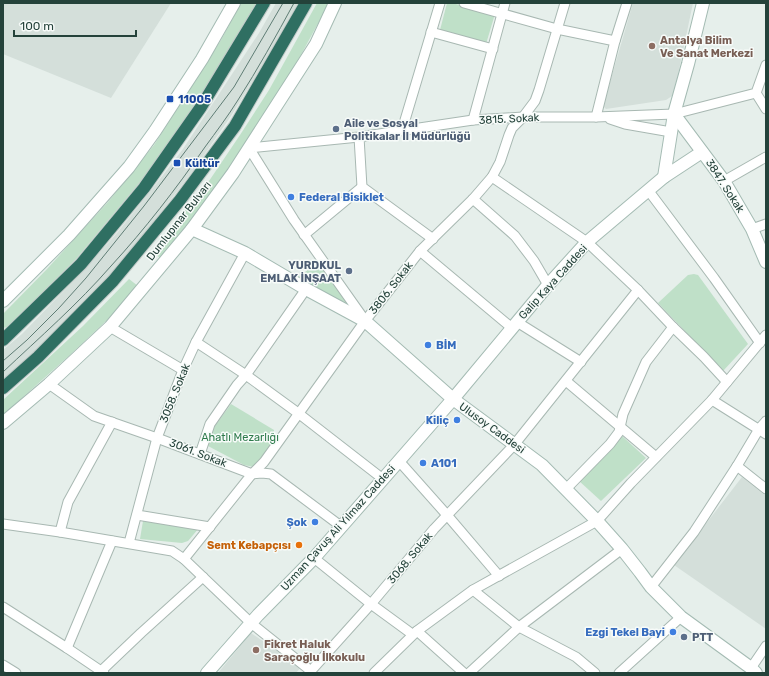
<svg xmlns="http://www.w3.org/2000/svg" width="769" height="676" font-family="Rubik,sans-serif">
<style>
.built{fill:#d4dfda}
.green{fill:#bfe0c8}
.lines{fill:none;stroke-linecap:round;stroke-linejoin:round}
.street-casing{stroke:#a8b8b2;stroke-width:11}
.secondary-casing{stroke:#a4bbb3;stroke-width:14}
.highway-casing{stroke:#c2cac8;stroke-width:14}
.street{stroke:#fff;stroke-width:9}
.secondary{stroke:#fff;stroke-width:12}
.highway{stroke:#2f6f62;stroke-width:12}
.tram{stroke:#5f7d75;stroke-width:1}
.education-dot{fill:#8d6e63;stroke:#f7fbf9;stroke-width:1.5}
.transit-dot{fill:#1a4fb4;stroke:#f7fbf9;stroke-width:1.5}
.service-dot{fill:#5c6f8a;stroke:#f7fbf9;stroke-width:1.5}
.shop-dot{fill:#3f7fe0;stroke:#f7fbf9;stroke-width:1.5}
.food-dot{fill:#e8710a;stroke:#f7fbf9;stroke-width:1.5}
.labels{text-anchor:middle;dominant-baseline:central;stroke-width:3;stroke-linejoin:round;paint-order:stroke}
.education-label{font-size:11px;font-weight:bold;fill:#785e54;stroke:#f7fbf9;text-anchor:start}
.transit-label{font-size:11px;font-weight:bold;fill:#164399;stroke:#f7fbf9;text-anchor:start}
.street-label{font-size:11px;fill:#24423a;stroke:#f7fbf9}
.service-label{font-size:11px;font-weight:bold;fill:#4e5e75;stroke:#f7fbf9;text-anchor:start}
.shop-label{font-size:11px;font-weight:bold;fill:#366cbe;stroke:#f7fbf9;text-anchor:start}
.park-label{font-size:11px;fill:#2d7a4b;stroke:#f7fbf9}
.food-label{font-size:11px;font-weight:bold;fill:#c56008;stroke:#f7fbf9;text-anchor:end}
</style>
<rect width="100%" height="100%" fill="#e6efeb"/>
<g class="built">
<path d="M3 3H171L111 98 3 54Z"/>
<path d="M276 3H298L260 69 231 116 195 168 151 225 110 275 81 306 32 356 3 381V350L22 334 84 270 117 233 153 188 183 149 259 33Z"/>
<path d="M633 3H693L675 89 672 96 666 100 606 109 603 106Z"/>
<path d="M742 477 766 496V629L674 565Z"/>
<path d="M251 633 301 667 296 673H218Z"/>
</g>
<g class="green">
<path d="M241 3H258L224 59 178 130 145 176 76 259 8 327 3 328V314L47 269 108 202 154 145 221 40Z"/>
<path d="M317 3H329L302 53 253 137 208 201 161 260 153 250 209 181 240 135 269 90Z"/>
<path d="M447 3H452L495 14 486 44 440 30Z"/>
<path d="M318 263 351 306 349 308 298 277Z"/>
<path d="M694 274 698 275 748 344 723 371 658 303 688 275Z"/>
<path d="M129 279 138 286 106 321 71 354 3 415V400L83 326Z"/>
<path d="M231 404 274 430V437L264 457 254 467 244 465 208 446 212 430Z"/>
<path d="M622 436 646 458 601 501 578 480Z"/>
<path d="M143 521 199 528 188 541 182 543 140 539Z"/>
</g>
<g class="lines">
<g class="street-casing">
<g id="street">
<path d="M464 3 557 29 615 41"/>
<path d="M431 32 493 49"/>
<path d="M756 93 766 109"/>
<path d="M596 117 615 41 627 3"/>
<path d="M610 119 625 124 671 132"/>
<path d="M473 120 505 3"/>
<path d="M402 130 440 3"/>
<path d="M359 137 362 187 433 239"/>
<path d="M492 177 587 242 638 290 673 327 704 357 727 382"/>
<path d="M724 181 766 157"/>
<path d="M648 190 714 278 760 343"/>
<path d="M473 199 515 236 534 261 548 285"/>
<path d="M752 229 766 224"/>
<path d="M304 235 362 187"/>
<path d="M420 251 512 328"/>
<path d="M364 319 294 220 249 148 359 137 473 120 523 117H596L674 114 756 93 766 65"/>
<path d="M517 322 581 362"/>
<path d="M110 327 183 370"/>
<path d="M196 342 246 375 298 413 383 479"/>
<path d="M566 381 656 457"/>
<path d="M49 384 94 416 157 438 252 474 262 473 271 474 342 527"/>
<path d="M712 400 766 434"/>
<path d="M200 454 210 424 237 385 246 375 306 289"/>
<path d="M399 461 447 515 499 576"/>
<path d="M737 466 766 489"/>
<path d="M566 489 610 444 619 432 623 414 646 362 673 327"/>
<path d="M137 515 210 527"/>
<path d="M3 524 60 532 172 551 184 559 251 623 311 671"/>
<path d="M60 532 68 502 112 422"/>
<path d="M129 543 157 438 183 370 196 342 245 253"/>
<path d="M314 558 371 604 412 634"/>
<path d="M184 559 252 474 264 462 365 321 420 251 473 199 492 177 500 162 509 135 512 128 523 117 535 101 539 90 565 3"/>
<path d="M651 587 694 532 737 466 759 429 766 421"/>
<path d="M473 590 519 627 576 657 595 673"/>
<path d="M3 607 67 648 104 673"/>
<path d="M417 631 464 673"/>
<path d="M67 648 112 541"/>
<path d="M3 665 16 673"/>
<path d="M751 668 766 646"/>
<path d="M99 673 141 633 203 577"/>
<path d="M309 673 371 604 434 529 514 445 638 290"/>
<path d="M374 673 417 631 473 590 597 521 631 483 712 400 766 335"/>
<path d="M469 673 519 627 622 549"/>
<path d="M619 673 681 617"/>
</g>
</g>
<g class="secondary-casing">
<g id="secondary">
<path d="M674 114 724 181 752 229 766 262"/>
<path d="M664 177 674 114 688 64 703 3"/>
<path d="M192 229 245 253 306 289 365 321 453 399 542 465 597 521 622 549 640 572 651 587 681 617 751 668 756 673"/>
<path d="M3 301 69 235 129 167 155 131 202 59 234 3"/>
<path d="M3 423 49 384 110 327 192 229 233 173 316 44 335 3"/>
<path d="M207 673 258 615 314 558 453 399 548 285 587 242 664 177 702 152"/>
</g>
</g>
<g class="highway-casing">
<g id="highway">
<path d="M3 340 81 264 144 188 201 107 264 3"/>
<path d="M3 388 38 357 113 281 180 200 235 126 306 3"/>
</g>
</g>
<use href="#street" class="street"/>
<use href="#secondary" class="secondary"/>
<use href="#highway" class="highway"/>
<g class="tram">
<path d="M3 361 27 340 59 308 86 278 144 206 234 87 283 3"/>
<path d="M3 372C40 337 78 304 111 266 145 229 176 189 205 147 216 132 228 116 238 100 258 69 276 36 294 3"/>
</g>
</g>
<g class="education-dot">
<circle cx="652" cy="46" r="4"/>
<circle cx="256" cy="650" r="4"/>
</g>
<g class="transit-dot">
<rect x="166" y="95" width="8" height="8" rx="2"/>
<rect x="173" y="159" width="8" height="8" rx="2"/>
</g>
<g class="service-dot">
<circle cx="336" cy="129" r="4"/>
<circle cx="349" cy="271" r="4"/>
<circle cx="684" cy="637" r="4"/>
</g>
<g class="shop-dot">
<circle cx="291" cy="197" r="4"/>
<circle cx="428" cy="345" r="4"/>
<circle cx="457" cy="420" r="4"/>
<circle cx="423" cy="463" r="4"/>
<circle cx="315" cy="522" r="4"/>
<circle cx="673" cy="632" r="4"/>
</g>
<circle class="food-dot" cx="299" cy="545" r="4"/>
<g class="labels">
<g class="education-label">
<text x="660" y="40">Antalya Bilim<tspan x="660" dy="13">Ve Sanat Merkezi</tspan></text>
<text x="264" y="644">Fikret Haluk<tspan x="264" dy="13">Saraçoğlu İlkokulu</tspan></text>
</g>
<g class="transit-label">
<text x="178" y="99">11005</text>
<text x="185" y="163">Kültür</text>
</g>
<g class="street-label">
<text transform="translate(509 119) rotate(-3)">3815. Sokak</text>
<text transform="translate(725 186) rotate(57)">3847. Sokak</text>
<text transform="translate(179 221) rotate(-52)">Dumlupınar Bulvarı</text>
<text transform="translate(553 282) rotate(-48)">Galip Kaya Caddesi</text>
<text transform="translate(391 288) rotate(-52)">3806. Sokak</text>
<text transform="translate(175 393) rotate(-68)">3058. Sokak</text>
<text transform="translate(492 428) rotate(36)">Ulusoy Caddesi</text>
<text transform="translate(198 453) rotate(21)">3061. Sokak</text>
<text transform="translate(338 528) rotate(-48)">Uzman Çavuş Ali Yılmaz Caddesi</text>
<text transform="translate(410 558) rotate(-50)">3068. Sokak</text>
</g>
<g class="service-label">
<text x="344" y="123">Aile ve Sosyal<tspan x="344" dy="13">Politikalar İl Müdürlüğü</tspan></text>
<text x="341" y="265" text-anchor="end">YURDKUL<tspan x="341" dy="13">EMLAK İNŞAAT</tspan></text>
<text x="692" y="637">PTT</text>
</g>
<g class="shop-label">
<text x="299" y="197">Federal Bisiklet</text>
<text x="436" y="345">BİM</text>
<text x="449" y="420" text-anchor="end">Kiliç</text>
<text x="431" y="463">A101</text>
<text x="307" y="522" text-anchor="end">Şok</text>
<text x="665" y="632" text-anchor="end">Ezgi Tekel Bayi</text>
</g>
<g class="park-label">
<text x="240" y="437">Ahatlı Mezarlığı</text>
</g>
<g class="food-label">
<text x="291" y="545">Semt Kebapçısı</text>
</g>
</g>
<rect width="769" height="676" fill="none" stroke="#24423a" stroke-width="8"/>
<path d="M14 30v6h122v-6" fill="none" stroke="#24423a" stroke-width="2"/>
<text x="20" y="30" font-size="12" fill="#24423a" stroke="#f7fbf9" stroke-width="3" paint-order="stroke">100 m</text>
</svg>
